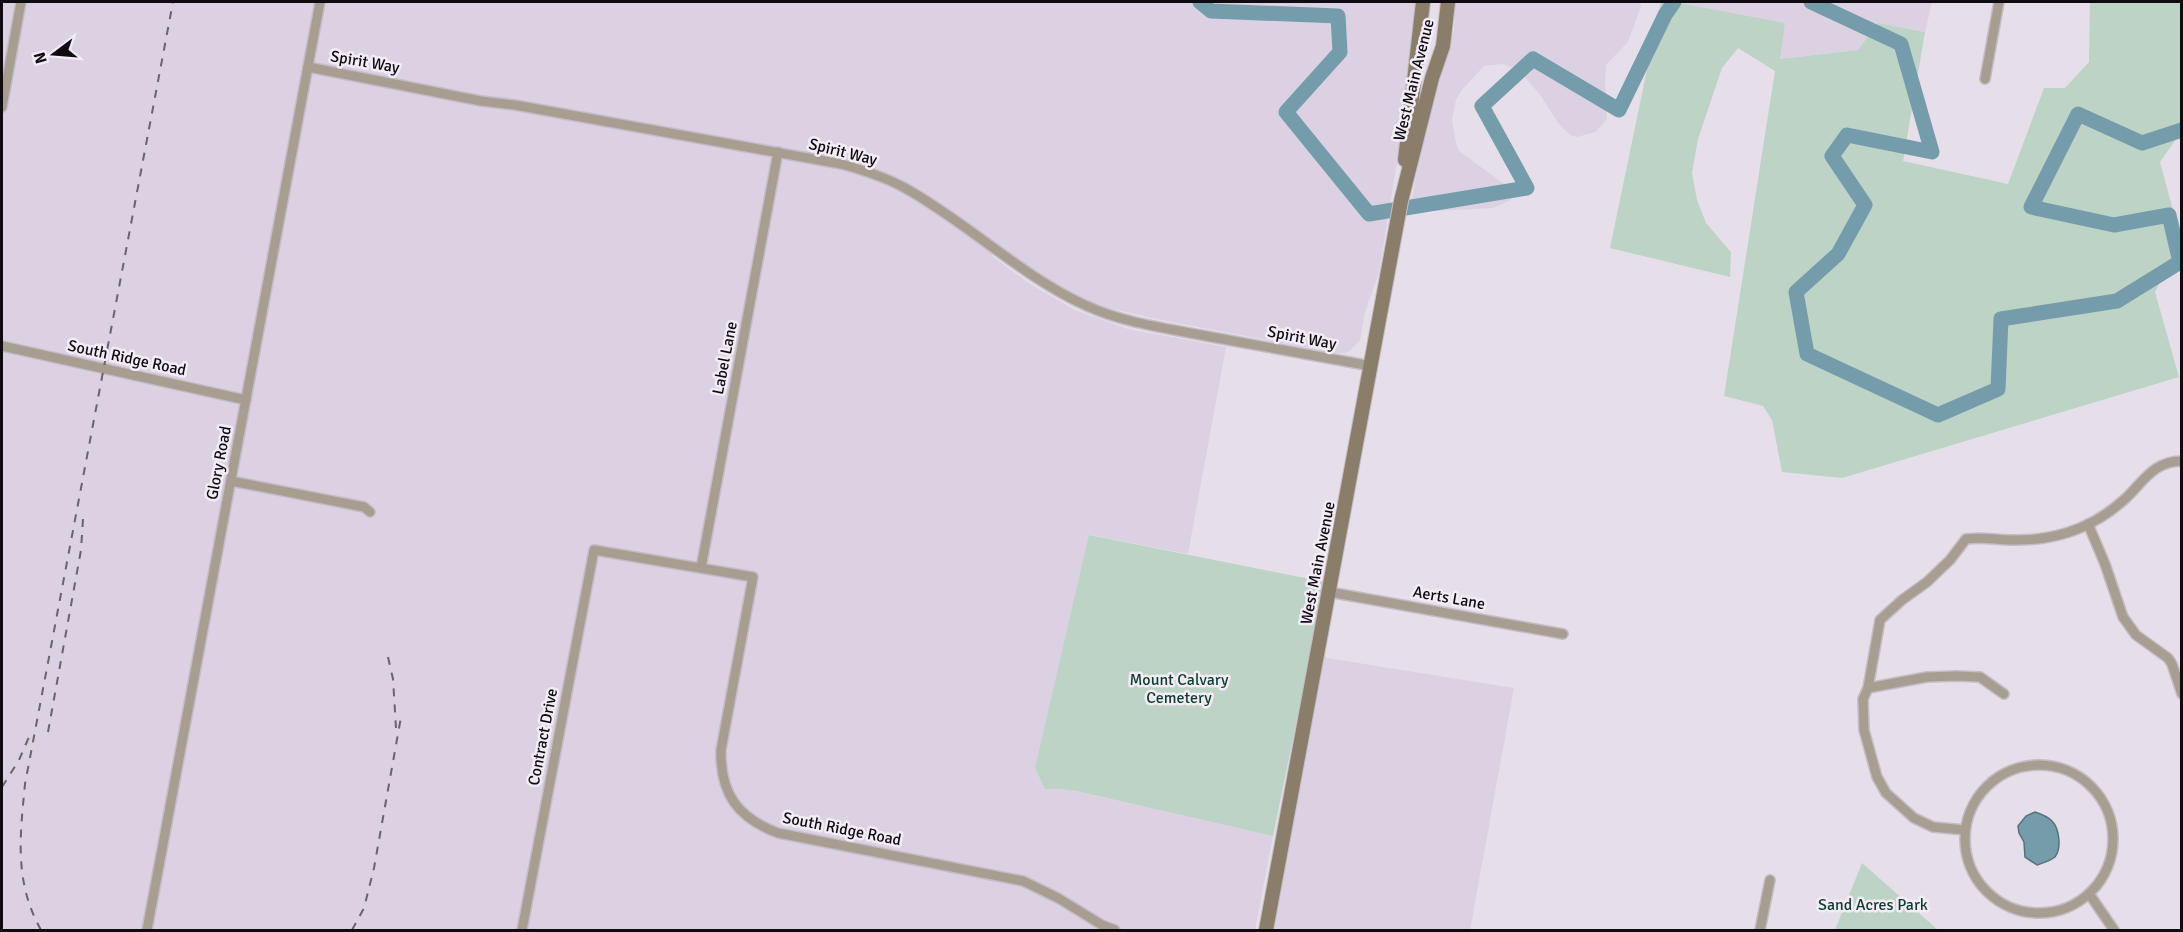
<svg xmlns="http://www.w3.org/2000/svg" width="2183" height="932" font-family="Signika,sans-serif">
<style>
.built{fill:#dcd1e2}
.green{fill:#bcd3c6}
.water{fill:#759cab;stroke:#56717c;stroke-width:1.5}
.lines{fill:none;stroke-linecap:round;stroke-linejoin:round}
.river{stroke:#759cab;stroke-width:15}
.street-casing{stroke:#c3bdc7;stroke-width:12}
.secondary-casing{stroke:#c3bdc7;stroke-width:16}
.street{stroke:#a79e91;stroke-width:9}
.secondary{stroke:#8a7e6a;stroke-width:14}
.rail{stroke:#68646b;stroke-width:2;stroke-dasharray:8 8;stroke-linecap:butt}
.labels{text-anchor:middle;dominant-baseline:central;stroke-width:5;stroke-linejoin:round;paint-order:stroke}
.street-label{font-size:16px;fill:#0e0c10;stroke:#f3ecf7}
.park-label{font-size:16px;fill:#0c3d29;stroke:#f3ecf7}
</style>
<rect width="100%" height="100%" fill="#e6dfea"/>
<g class="built">
<path d="M2 2H1418L1401 138 1379 273 1365 312 1360 340 1350 351 1345 353H1335L1161 320 1109 308 1090 301 1057 285 994 242 992 256 1030 284 1075 310 1128 329 1226 347 1188 554 1090 535 1062 788 1273 836 1255 930H2Z"/>
<path d="M1455 2H1640L1641 6 1628 42 1606 65 1605 82 1607 119 1596 132 1577 137 1570 135 1558 123 1541 96 1518 69 1503 64 1484 66 1461 91 1456 100 1452 120 1455 139 1459 151 1507 186 1513 195 1511 200 1493 208 1436 211 1410 209 1425 128 1454 31Z"/>
<path d="M1675 2H1932L1925 32 1878 23 1858 50 1779 59 1785 23Z"/>
<path d="M1319 647 1327 658 1514 688 1470 930H1266Z"/>
</g>
<g class="green">
<path d="M1661 2H1675L1785 23 1780 59 1858 50 1878 23 1925 32 1903 161 2008 184 2044 88H2065L2089 62 2090 2H2181V132L2160 162 2181 240 2155 292 2179 377 1842 478 1782 472 1772 420 1763 406 1724 396 1775 71 1738 48 1722 68 1698 139 1692 173 1697 200 1706 223 1731 252 1730 277 1610 248Z"/>
<path d="M1089 535 1325 582 1273 836 1076 791 1062 789H1045L1035 768Z"/>
<path d="M1862 863 1938 930H1835Z"/>
</g>
<path class="water" d="M2035 812C2041 814 2047 816 2052 821 2059 828 2062 848 2055 857 2050 861 2043 863 2037 865L2025 857 2024 842 2019 833 2018 826 2026 816Z"/>
<g class="lines">
<g class="river">
<path d="M1200 2 1211 11 1338 16 1340 52 1286 112 1369 214 1527 188 1482 106 1533 59 1619 110 1665 15 1674 2"/>
<path d="M1811 2 1901 44 1932 152 1847 135 1832 156 1865 205 1838 254 1796 292 1807 354 1938 415 1998 389 2001 319 2117 301 2180 262 2169 215 2114 225 2031 207 2078 114 2142 143 2182 130"/>
</g>
<g class="street-casing">
<g id="street">
<path d="M308 67 481 101 515 105 841 164C863 170 885 177 905 188 968 223 1021 276 1087 306 1124 323 1166 328 1206 336 1261 346 1316 356 1371 366"/>
<path d="M1985 79 1999 2"/>
<path d="M2 107 21 2"/>
<path d="M2 346 246 400"/>
<path d="M231 481 364 507 370 512"/>
<path d="M2088 524 2105 564 2123 617 2136 635 2168 658 2172 664 2182 694"/>
<path d="M701 568 778 152"/>
<path d="M1329 592 1563 634"/>
<path d="M1868 688 1927 677 1957 676 1980 677 2004 694"/>
<circle cx="2039" cy="839" r="74"/>
<path d="M1965 830 1933 827 1914 818 1886 793 1877 777 1864 730 1863 699 1868 688 1880 620 1902 600 1927 582 1950 560 1966 539C1984 536 1999 541 2017 540 2037 540 2061 536 2080 528 2097 521 2113 510 2126 498 2144 481 2154 461 2182 461"/>
<path d="M2090 895 2114 930"/>
<path d="M147 930 320 2"/>
<path d="M522 930 594 550 753 577 721 750C720 794 738 818 778 833L1023 881 1058 898 1102 925 1115 930"/>
<path d="M1760 930 1770 880"/>
</g>
</g>
<g class="secondary-casing">
<g id="secondary">
<path d="M1405 160 1423 2"/>
<path d="M1266 930 1401 201 1432 78 1443 46 1448 2"/>
</g>
</g>
<use href="#street" class="street"/>
<use href="#secondary" class="secondary"/>
<g class="rail">
<path d="M388 657 393 679 396 728"/>
<path d="M48 732 81 550 83 519"/>
<path d="M2 787 19 760 29 737"/>
<path d="M41 930C14 882 20 836 25 784L173 2"/>
<path d="M352 930 364 908 374 868 401 717"/>
</g>
</g>
<g class="labels">
<g class="street-label">
<text transform="translate(365 62) rotate(10)">Spirit Way</text>
<text transform="translate(1414 80) rotate(-76)">West Main Avenue</text>
<text transform="translate(843 152) rotate(14)">Spirit Way</text>
<text transform="translate(1302 338) rotate(11)">Spirit Way</text>
<text transform="translate(127 358) rotate(12)">South Ridge Road</text>
<text transform="translate(725 358) rotate(-79)">Label Lane</text>
<text transform="translate(219 463) rotate(-79)">Glory Road</text>
<text transform="translate(1318 563) rotate(-79)">West Main Avenue</text>
<text transform="translate(1449 598) rotate(10)">Aerts Lane</text>
<text transform="translate(543 737) rotate(-79)">Contract Drive</text>
<text transform="translate(842 829) rotate(11)">South Ridge Road</text>
</g>
<g class="park-label">
<text x="1179" y="680">Mount Calvary<tspan x="1179" dy="18">Cemetery</tspan></text>
<text x="1873" y="905">Sand Acres Park</text>
</g>
</g>
<rect width="2183" height="932" fill="none" stroke="#0e0c10" stroke-width="6"/>
<g transform="translate(54 54) rotate(254)" stroke="#f3ecf7" stroke-width="4.5" paint-order="stroke">
<path d="M0-4.5L10 22L0 15L-10 22Z" fill="#0e0c10"/>
<text y="-9" font-size="16" font-weight="bold" text-anchor="middle" fill="#0e0c10">N</text>
</g>
</svg>
